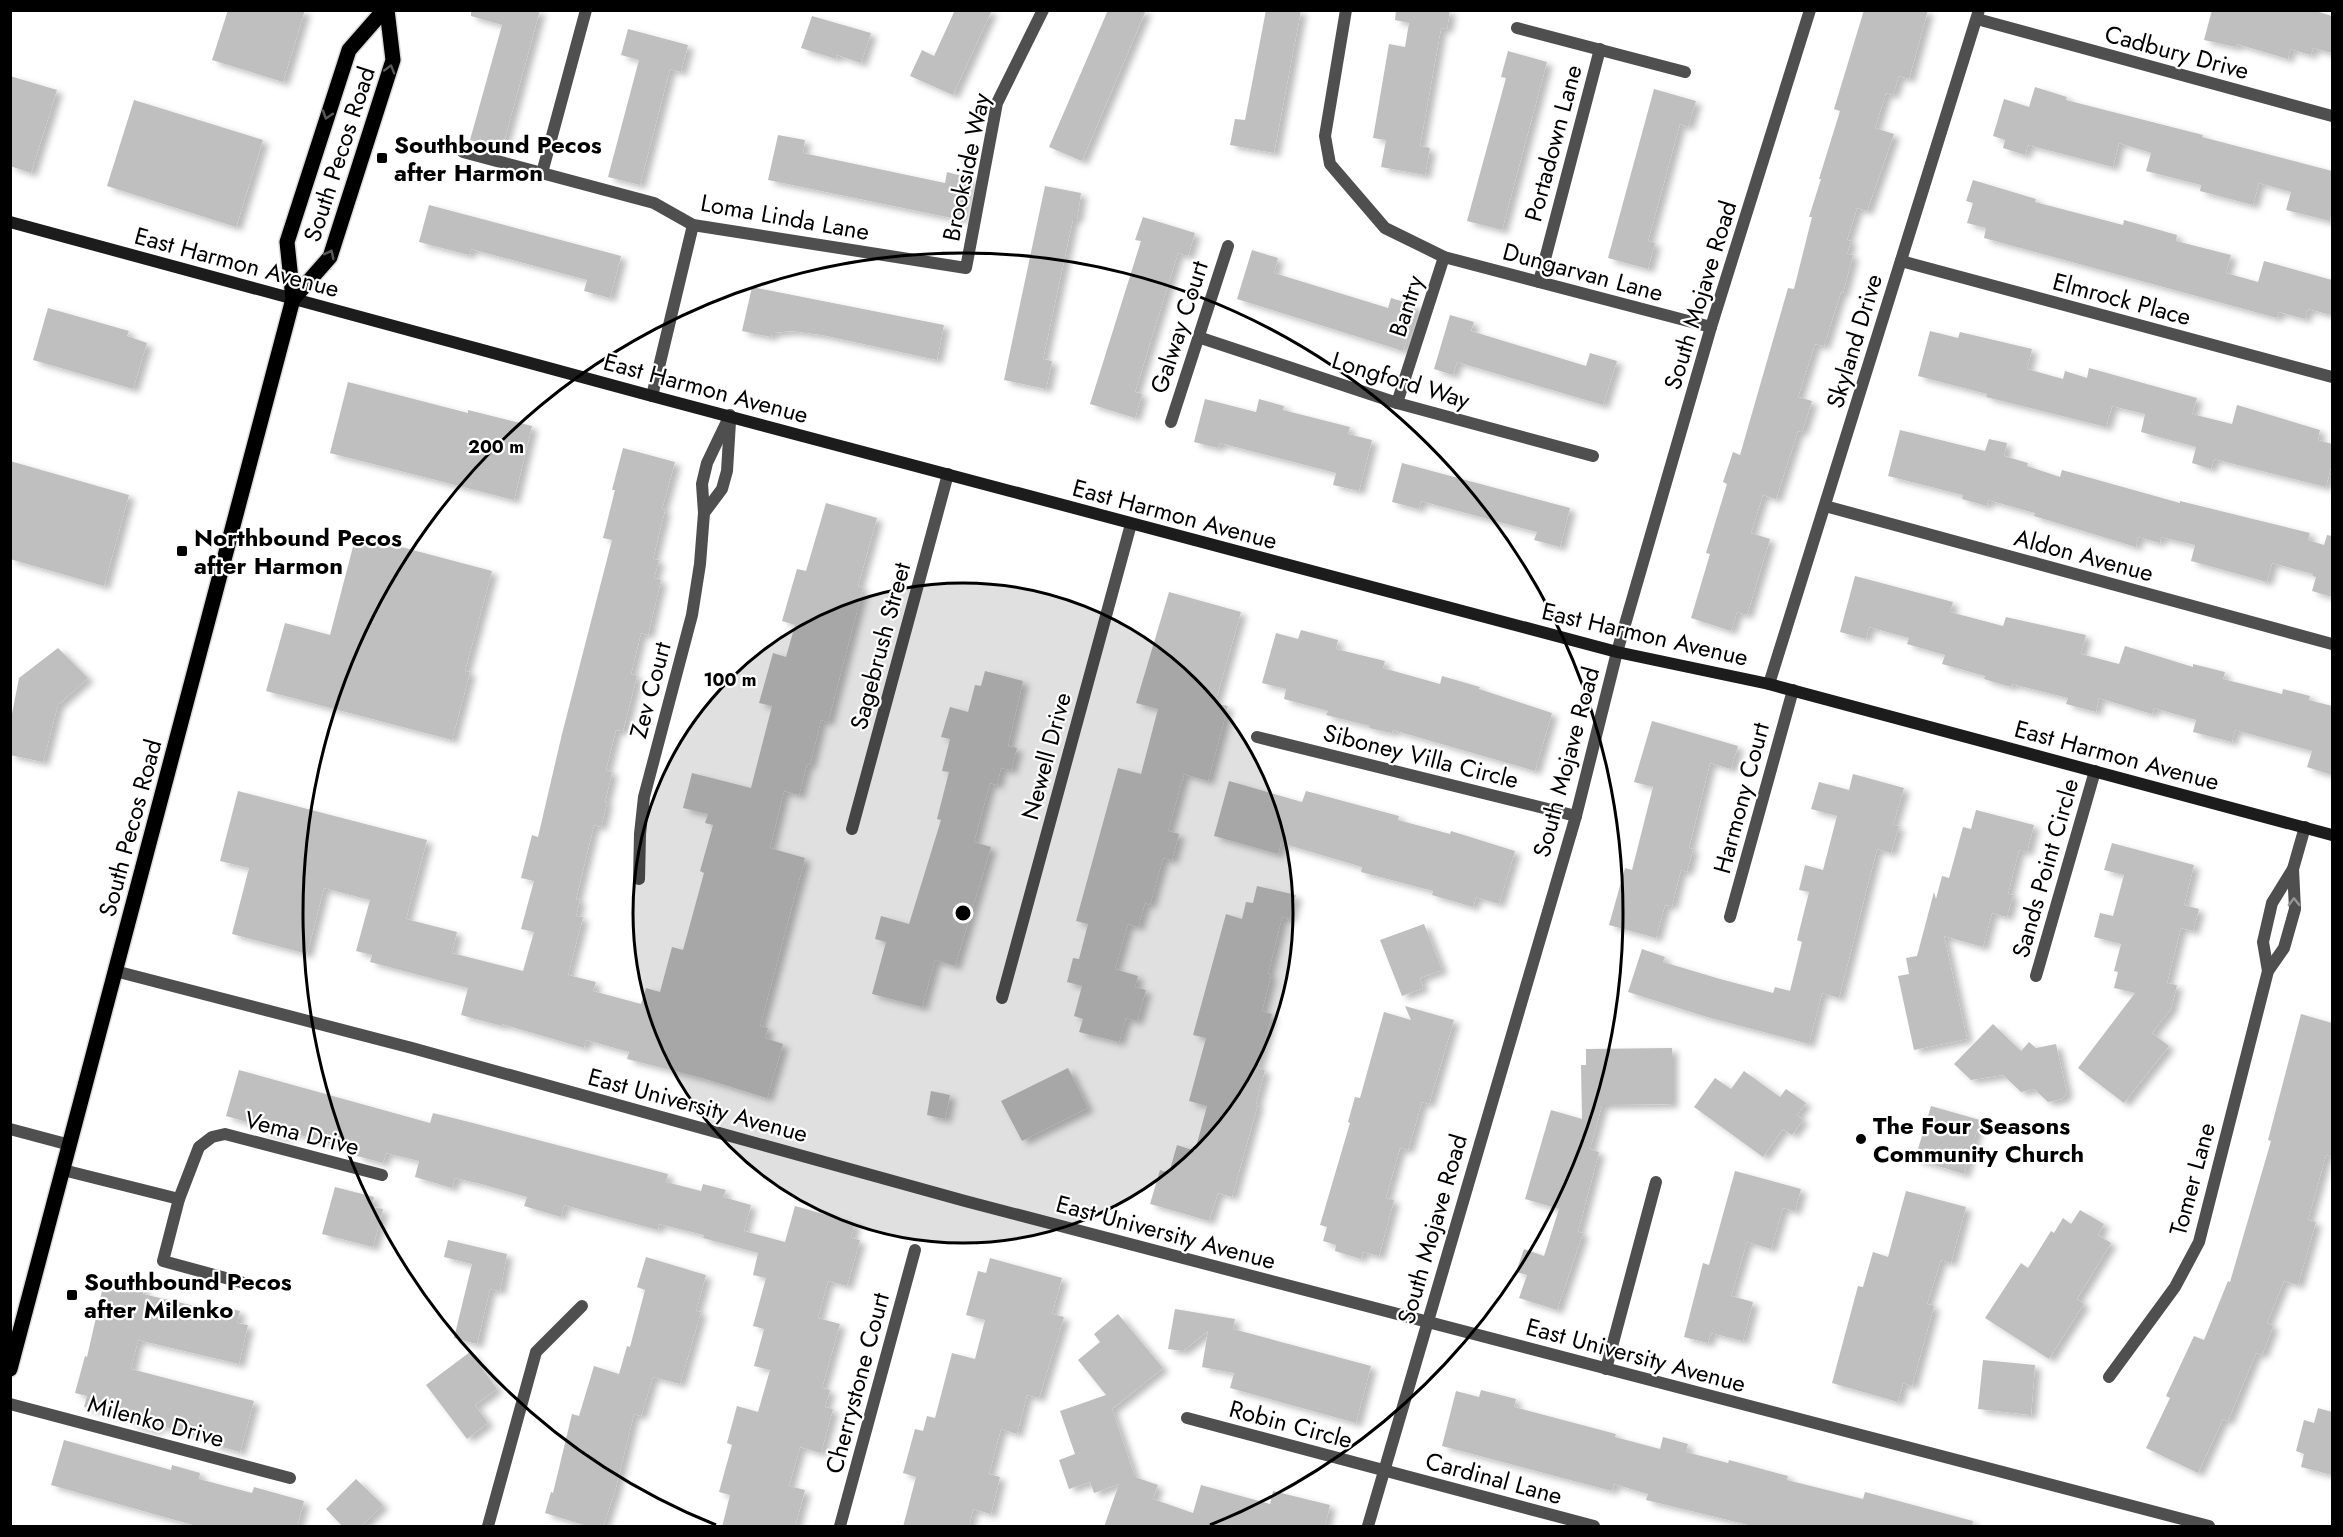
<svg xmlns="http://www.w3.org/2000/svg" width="2343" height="1537" font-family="Jost,sans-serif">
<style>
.building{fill:#bfbfbf;filter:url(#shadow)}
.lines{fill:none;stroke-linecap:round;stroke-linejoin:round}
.primary-casing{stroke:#dbdbdb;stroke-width:18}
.minor{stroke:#4f4f4f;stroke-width:12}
.tertiary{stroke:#4f4f4f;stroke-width:12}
.secondary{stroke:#1c1c1c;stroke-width:12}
.primary{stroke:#000;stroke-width:15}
.oneway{stroke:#595959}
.oneway2{stroke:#959595}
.ring{fill:none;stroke:#000;stroke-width:3}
.poi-dot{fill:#000;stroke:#fff;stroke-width:2}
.labels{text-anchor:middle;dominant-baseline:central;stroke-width:4.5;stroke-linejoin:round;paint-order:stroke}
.street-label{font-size:24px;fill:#000;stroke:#fff}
.poi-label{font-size:24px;font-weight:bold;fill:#000;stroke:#fff;text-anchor:start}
.centre{fill:#000;stroke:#fff;stroke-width:3}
.ring-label{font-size:18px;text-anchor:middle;font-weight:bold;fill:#000;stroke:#fff;stroke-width:4.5;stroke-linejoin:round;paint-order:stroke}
</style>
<defs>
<filter id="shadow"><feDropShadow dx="6" dy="4" stdDeviation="3" flood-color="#0004"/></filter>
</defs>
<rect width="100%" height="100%" fill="#fff"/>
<g class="building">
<path d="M228 10H305L283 82 212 60Z"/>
<path d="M471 10H540L502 149 470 140 502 25 471 16Z"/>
<path d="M955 10H992L953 95 910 76 922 50 934 56Z"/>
<path d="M1108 10H1146L1082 161 1049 147Z"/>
<path d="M1266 10H1301L1274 153 1230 145 1235 119 1245 120Z"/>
<path d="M1396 10H1450L1447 29 1441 28 1420 146 1430 148 1425 175 1381 167 1386 140 1373 138 1389 44 1405 47 1409 23 1395 20Z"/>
<path d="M1864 10H1928L1909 79 1899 76 1893 95 1886 93 1875 128 1894 134 1867 211 1857 208 1847 240 1851 241 1847 254 1853 255 1843 293 1841 292 1824 346 1815 344 1798 397 1812 401 1802 432 1798 431 1776 499 1763 495 1751 533 1770 539 1747 615 1737 612 1731 631 1691 618 1710 554 1706 553 1727 484 1723 482 1733 452 1740 455 1788 288 1794 289 1812 217H1809L1821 179H1819L1840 111 1834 109Z"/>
<path d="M2212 10H2312L2332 16V53L2313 48 2311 55 2290 49 2288 59 2237 44 2236 47 2204 40Z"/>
<path d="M812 16 871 33 861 63 837 55 836 59 801 48Z"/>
<path d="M628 29 688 45 681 72 670 69 640 185 608 177 639 60 621 55Z"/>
<path d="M1508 51 1547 62 1502 230 1467 221 1506 78 1501 77Z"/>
<path d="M10 76 57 90 31 173 10 166Z"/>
<path d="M2035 87 2067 97 2066 100 2203 135 2202 137 2332 171V210L2330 221 2286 210 2291 192 2259 183 2253 205 2200 191 2201 185 2146 171 2151 153 2119 143 2113 167 2028 145 2025 155 2003 148 2005 140 1993 136 2004 99 2029 107Z"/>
<path d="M1654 89 1696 101 1688 127 1680 124 1648 241 1655 243 1648 269 1608 258Z"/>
<path d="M134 100 263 140 236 227 107 186Z"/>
<path d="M778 135 805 140 803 153 945 183 947 172 970 178 961 220 768 180Z"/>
<path d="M1973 180 2036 199 2035 202 2123 225 2124 220 2177 235 2176 241 2231 255 2226 273 2258 282 2264 261 2332 280V315L2308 309 2305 319 2279 312 2277 318 1984 238 1986 228 1967 223 1973 203 1966 201Z"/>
<path d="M1045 186 1081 193 1077 219H1073L1043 359 1052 361 1046 389 1004 380Z"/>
<path d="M429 205 621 256 610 298 584 291 587 280 471 249 469 255 419 242Z"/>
<path d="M1143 217 1195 233 1188 256 1178 253 1135 392 1142 394 1135 418 1090 404 1141 241 1135 240Z"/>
<path d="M1252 250 1278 258 1274 273 1388 308 1391 298 1417 306 1403 351 1237 299Z"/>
<path d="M752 287 944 325 937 360 822 335 792 331 772 333 771 337 742 331Z"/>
<path d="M48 308 129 331 127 336 147 343 133 389 33 360Z"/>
<path d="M1450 315 1474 322 1471 331 1586 366 1590 353 1617 361 1603 405 1457 362 1453 375 1434 369Z"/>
<path d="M1930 331 1958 338 1960 332 2032 349 2027 369 2063 379 2065 371 2087 378 2089 368 2197 398 2192 414 2232 424 2237 405 2320 430 2318 440 2332 444V463L2326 487 2214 459 2211 469 2192 463 2196 447 2141 432 2145 414 2112 406 2106 427 1986 397 1987 394 1918 376Z"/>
<path d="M348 382 468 413V410L532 426 514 500 330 453Z"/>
<path d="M1205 399 1256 412 1259 399 1284 406 1283 410 1350 427 1348 434 1372 440 1359 491 1333 485 1336 473 1220 443 1218 448 1194 442Z"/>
<path d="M1900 430 1985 451 1989 439 2007 443 2004 456 2028 463 2027 466 2060 477 2062 470 2180 503V501L2249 518 2310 533 2308 540 2324 545 2327 535 2332 536V597L2312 591 2316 577 2312 576 2313 574 2272 563 2267 582 2191 561 2195 545 2161 537 2160 543 2138 537 2136 547 2034 516 2035 513 1988 500 1987 506 1962 499 1963 495 1888 476Z"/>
<path d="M623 448 675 462 662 509 665 510 653 559 659 560 654 578 661 580 648 635 641 633 631 674 637 676 623 731 616 730 606 770 612 772 605 802 607 803 601 827 594 825 576 899 580 900 576 916 583 917 568 975 596 982 593 991 641 1004 646 988 660 992 672 947 683 950 704 873 700 871 713 825 705 823 708 814 683 808 692 773 751 788 772 706 759 703 773 653 786 657 795 625 782 621 797 569 806 571 826 503 877 518 858 586 863 588 828 722 821 720 810 765 807 764 799 795 784 791 770 848 805 858 760 1026 768 1028 765 1038 783 1044 767 1098 702 1078 627 1059 629 1052 586 1040 584 1048 502 1024V1026L461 1015 468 988 370 962 372 955 356 951 370 900 324 888 307 954 232 934 249 868 220 861 238 791 427 840 406 919 457 932 452 953 523 971 534 932 521 929 534 881 521 878 532 835 538 837 562 734 612 540 603 538 615 490H612Z"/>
<path d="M10 461 129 495 104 586 10 559Z"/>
<path d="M1402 463 1570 508 1560 547 1534 540 1537 532 1421 501 1419 509 1392 502Z"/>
<path d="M356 535 492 571 465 671 470 672 452 740 266 691 285 623 330 635Z"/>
<path d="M1855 576 1953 602 1950 612 2003 626 2006 617 2086 635 2081 654 2119 664 2125 646 2193 667V664L2225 672 2223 679 2282 694 2283 689 2310 696 2309 700 2332 706V775L2307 767 2312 751 2235 730 2232 742 2193 732 2196 720 2154 708 2152 714 2099 698 2096 712 2066 704 2068 698 2012 684 2011 687 1984 679 1985 676 1942 664 1945 655 1907 644 1909 638 1869 627 1866 639 1840 632Z"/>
<path d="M1169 592 1241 612 1215 703 1228 706 1208 781 1184 774 1168 831 1179 834 1172 860 1163 858 1150 905 1145 903 1138 927 1128 924 1115 969 1138 976 1135 987 1146 990 1137 1021 1126 1018 1119 1042 1079 1032 1083 1019 1074 1016 1082 986 1067 982 1073 958 1079 959 1088 924 1076 921 1118 768 1141 774 1158 709 1136 703Z"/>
<path d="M1301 630 1338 640 1336 649 1385 661 1383 668 1440 684 1442 676 1480 687 1479 689 1552 713 1535 771 1393 730 1392 733 1369 728 1370 726 1326 715 1328 711 1284 699 1286 689 1262 683 1276 633 1298 639Z"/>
<path d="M58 648 88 678 58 705 43 762 10 755V724L19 678Z"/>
<path d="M985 671 1023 681 1008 746 1017 748 1011 770 1001 768 997 785 990 783 974 842 991 847 955 966 935 960 922 1007 872 994 886 942 875 939 881 916 909 924 941 820 937 819 949 772 942 771 950 739 941 737 950 707 968 712 975 685 981 686Z"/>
<path d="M1652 721 1738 746 1731 769 1710 763 1689 848 1693 849 1687 872 1681 870 1672 906 1665 905 1656 938 1609 925 1625 868 1632 870 1653 787 1634 782Z"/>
<path d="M1853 774 1904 788 1893 825 1899 826 1891 853 1877 849 1839 998 1822 993 1809 1044 1707 1017 1628 992 1642 949 1665 957 1663 962 1720 979 1773 993 1775 987 1790 991 1802 942 1797 940 1809 892 1799 890 1805 865 1823 870 1837 816 1811 809 1819 782 1849 790Z"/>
<path d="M1229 781 1302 802 1306 791 1399 816 1398 820 1450 834 1451 831 1515 851 1499 904 1476 897 1473 907 1432 895 1433 891 1361 872 1362 867 1281 843 1278 854 1214 836Z"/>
<path d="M1976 810 2034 825 2027 852 2019 850 2008 894 2013 895 2007 917 1992 913 1983 947 1944 936 1967 1039 1914 1050 1898 976 1909 974 1906 958 1917 956 1934 892 1936 899 1942 876 1949 878 1963 827 1971 829Z"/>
<path d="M2112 843 2194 865 2184 905 2199 909 2193 931 2181 928 2167 983 2177 985 2171 1009 2152 1033 2169 1046 2124 1103 2078 1068 2135 993 2114 988 2118 972 2114 971 2121 944 2094 937 2100 913 2113 916 2124 875 2104 870Z"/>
<path d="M1257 886 1296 895 1290 919 1282 917 1268 974 1271 975 1262 1011 1272 1014 1258 1068 1265 1070 1256 1103 1258 1104 1232 1197 1218 1193 1209 1221 1150 1204 1160 1170 1169 1173 1177 1145 1195 1151 1207 1106 1189 1101 1206 1038 1193 1035 1226 914 1242 919 1246 902 1253 903Z"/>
<path d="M1424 924 1442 970 1420 978 1423 988 1402 996 1380 940Z"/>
<path d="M1405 1006 1454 1020 1429 1104 1422 1102 1408 1150 1400 1148 1386 1198 1394 1200 1379 1256 1363 1252 1361 1259 1335 1251 1336 1245 1323 1241 1327 1227 1320 1225 1350 1123 1348 1122 1355 1097 1360 1098 1384 1012 1411 1020Z"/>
<path d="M2301 1014 2332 1023V1157L2326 1155 2308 1220 2316 1222 2298 1285 2284 1281 2267 1323 2273 1326 2262 1355 2256 1353 2228 1421 2223 1419 2198 1473 2146 1448 2170 1398 2166 1396 2194 1336 2204 1340 2228 1281 2230 1282 2271 1141 2268 1140Z"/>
<path d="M1993 1024 2021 1051 2029 1042 2036 1048 2056 1044 2067 1093 2062 1099 2048 1102 2034 1089 2021 1092 2003 1075 1971 1080 1954 1064Z"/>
<path d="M1672 1048V1104L1602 1105 1590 1149 1599 1152 1578 1232 1583 1233 1557 1310 1519 1298 1527 1275 1516 1272 1524 1249 1544 1256 1559 1209 1525 1199 1551 1110 1582 1119 1581 1065H1586V1049Z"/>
<path d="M1068 1068 1088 1108 1022 1141 1001 1101Z"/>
<path d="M239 1070 430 1123 433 1113 473 1123 668 1174 666 1182 701 1191 703 1184 726 1190 723 1197 751 1205 744 1231 785 1242 795 1206 855 1223 851 1238 860 1240 847 1286 828 1281 818 1318 840 1324 822 1388 830 1390 825 1407 833 1409 821 1453 800 1447 789 1486 805 1490 795 1527H722L730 1495 719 1492 732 1445 727 1443 737 1406 758 1412 770 1370 754 1366 764 1329 753 1326 766 1278 753 1275 758 1253 703 1238 704 1235 659 1224 658 1230 564 1205 561 1217 524 1206 527 1197 481 1184 455 1178 452 1188 415 1177 419 1161 386 1153 383 1163 357 1156 358 1151 289 1132 287 1138 261 1131 262 1126 226 1116Z"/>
<path d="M1744 1071 1780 1097 1786 1089 1806 1103 1797 1115 1803 1120 1792 1135 1783 1129 1763 1157 1694 1107 1715 1078 1731 1089Z"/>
<path d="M931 1091 950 1095 945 1119 927 1115Z"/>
<path d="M1931 1106 1980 1120 1964 1174 1915 1159Z"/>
<path d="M1735 1171 1801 1189 1795 1211 1783 1208 1771 1249 1747 1242 1731 1296 1753 1302 1743 1341 1711 1333 1708 1343 1684 1337 1703 1263 1709 1265Z"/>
<path d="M335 1187 374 1197 372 1207 383 1209 373 1247 322 1234Z"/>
<path d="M1906 1191 1966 1207 1951 1263 1941 1260 1927 1304 1934 1306 1912 1386 1903 1383 1898 1402 1832 1383 1858 1286 1863 1287 1873 1252 1888 1257Z"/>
<path d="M2080 1210 2104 1224 2098 1235 2111 1243 2077 1299 2084 1304 2049 1359 1985 1318 2021 1263 2028 1268 2051 1231 2054 1233 2063 1218 2071 1224Z"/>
<path d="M448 1240 507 1254 500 1291 490 1289 477 1344 454 1338 472 1264 444 1257Z"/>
<path d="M646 1257 706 1275 696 1311 701 1312 680 1384 653 1377 641 1416 634 1414 615 1491 603 1527H590L545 1513 551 1492 553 1493 572 1414 579 1416 594 1366 619 1374 627 1346 630 1347 645 1290 637 1287Z"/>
<path d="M990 1258 1062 1278 1052 1314 1064 1317 1039 1398 1027 1395 1017 1434 1001 1429 989 1474 1000 1477 991 1514 973 1509 969 1527H903L916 1477 903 1473 915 1429 923 1431 927 1416 935 1418 952 1353 975 1359 985 1320 966 1315 978 1271 986 1273Z"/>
<path d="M105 1278 144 1288 143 1294 212 1310 213 1305 240 1311 237 1323 248 1325 239 1364 138 1340 131 1369 254 1401 240 1452 211 1444 212 1440 158 1425 157 1431 131 1424 132 1420 84 1407 87 1396 75 1393 85 1356 87 1357Z"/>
<path d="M1175 1309 1235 1319 1233 1329 1371 1366 1356 1423 1230 1388 1234 1373 1202 1367 1208 1331 1183 1351 1168 1349Z"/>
<path d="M1118 1314 1163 1368 1112 1409 1135 1477 1158 1485 1153 1499 1193 1513 1201 1485 1270 1504 1273 1491 1330 1505 1325 1527H1104L1119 1484 1094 1493 1090 1482 1069 1489 1059 1460 1075 1454 1060 1411 1106 1395 1078 1360 1100 1342 1094 1334Z"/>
<path d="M470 1352 497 1389 475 1405 488 1423 467 1439 426 1385Z"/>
<path d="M1983 1360 2035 1365 2031 1415 1978 1409Z"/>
<path d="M1481 1390 1516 1399 1514 1407 1616 1434 1615 1437 1660 1449 1663 1437 1688 1444 1686 1452 1728 1463 1729 1460 1788 1476 1787 1480 1863 1499 1865 1492 1973 1521 1972 1527H1757L1646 1500 1648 1494 1614 1484 1612 1491 1442 1446 1456 1391 1479 1397Z"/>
<path d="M2318 1408 2332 1412V1475L2301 1467 2304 1454 2296 1451 2304 1420 2314 1423Z"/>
<path d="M64 1440 171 1470 172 1465 200 1473 199 1479 252 1493 254 1487 304 1501 297 1527H200L51 1485Z"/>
<path d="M356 1479 383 1505 361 1527H343L326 1509Z"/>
</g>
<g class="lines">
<g class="primary-casing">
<g id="primary">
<path d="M293 299 330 257 393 60 387 10"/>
<path d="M10 1369 293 299 287 242 349 50 384 10"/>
</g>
</g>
<g class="minor">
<path d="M1346 10 1325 136 1330 164 1385 228 1444 257 1711 327"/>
<path d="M1977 19 2332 116"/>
<path d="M1517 28 1685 72"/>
<path d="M463 152 654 203 693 225 966 268 997 103 1043 10"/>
<path d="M542 173 586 10"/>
<path d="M1901 261 2332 377"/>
<path d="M1539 282 1600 49"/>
<path d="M1198 337 1397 403 1593 456"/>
<path d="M652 396 693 225"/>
<path d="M1397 403 1444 257"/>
<path d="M1171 422 1228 246"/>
<path d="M1825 506 2332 644"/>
<path d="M704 513 722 489 727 471 730 422"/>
<path d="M1769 684 1979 10"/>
<path d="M1257 737 1576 816"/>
<path d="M852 829 948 474"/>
<path d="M639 879 640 834 644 797 692 615 700 564 704 513 702 484 707 463 730 415"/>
<path d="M1730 917 1793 690"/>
<path d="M115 971 412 1048 965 1201 2209 1526"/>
<path d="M2268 971 2263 942 2272 903 2293 869 2305 827"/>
<path d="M2036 976 2095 771"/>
<path d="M1002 998 1131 524"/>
<path d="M10 1129 70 1145"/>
<path d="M63 1170 179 1199"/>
<path d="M244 1283 163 1261 179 1199 199 1147 212 1137 225 1134 382 1175"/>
<path d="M1606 1369 1656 1182"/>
<path d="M2109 1377 2175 1287 2199 1242 2268 971 2284 948 2295 909 2293 869"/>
<path d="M10 1404 290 1478"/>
<path d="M1187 1418 1594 1526"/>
<path d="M488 1526 536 1352 582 1306"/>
<path d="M840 1526 915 1250"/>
</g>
<path class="tertiary" d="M1368 1526 1576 816 1617 652 1711 327 1810 10"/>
<path class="secondary" d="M10 222 652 396 1617 652 1769 684 2332 835"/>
<use href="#primary" class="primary"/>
</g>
<defs><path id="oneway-chevron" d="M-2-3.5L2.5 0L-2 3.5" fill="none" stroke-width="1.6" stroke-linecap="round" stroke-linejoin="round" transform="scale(1.5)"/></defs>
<g class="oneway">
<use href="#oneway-chevron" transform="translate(390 69) rotate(-74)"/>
<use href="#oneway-chevron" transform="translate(327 115) rotate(108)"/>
<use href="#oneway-chevron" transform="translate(330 254) rotate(-63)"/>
</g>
<use class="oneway2" href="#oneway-chevron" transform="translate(2294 902) rotate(-91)"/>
<circle cx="963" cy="913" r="330" fill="#000" fill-opacity=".12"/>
<g class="ring">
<circle cx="963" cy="913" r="330"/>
<path d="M716 1525A660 660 0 1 1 1210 1525"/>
</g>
<g class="poi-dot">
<rect x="376" y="152" width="12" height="12" rx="3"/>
<rect x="176" y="545" width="12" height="12" rx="3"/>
<circle cx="1861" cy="1139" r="6"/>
<rect x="66" y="1289" width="12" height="12" rx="3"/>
</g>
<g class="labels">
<g class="street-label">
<text transform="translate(2177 52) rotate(15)">Cadbury Drive</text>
<text transform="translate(1553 143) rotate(-75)">Portadown Lane</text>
<text transform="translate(339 154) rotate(-72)">South Pecos Road</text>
<text transform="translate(966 167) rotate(-78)">Brookside Way</text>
<text transform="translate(785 217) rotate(10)">Loma Linda Lane</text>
<text transform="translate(237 262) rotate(15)">East Harmon Avenue</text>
<text transform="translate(1583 272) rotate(15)">Dungarvan Lane</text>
<text transform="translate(1700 295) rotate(-73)">South Mojave Road</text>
<text transform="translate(2122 299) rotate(15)">Elmrock Place</text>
<text transform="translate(1406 306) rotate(-72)">Bantry</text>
<text transform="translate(1179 327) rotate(-72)">Galway Court</text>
<text transform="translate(1854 341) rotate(-73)">Skyland Drive</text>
<text transform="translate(1401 380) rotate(17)">Longford Way</text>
<text transform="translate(706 388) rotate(15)">East Harmon Avenue</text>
<text transform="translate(1175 514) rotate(15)">East Harmon Avenue</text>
<text transform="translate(2084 555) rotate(15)">Aldon Avenue</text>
<text transform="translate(1645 634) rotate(13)">East Harmon Avenue</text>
<text transform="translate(880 646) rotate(-75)">Sagebrush Street</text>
<text transform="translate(650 690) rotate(-75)">Zev Court</text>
<text transform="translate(2117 755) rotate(15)">East Harmon Avenue</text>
<text transform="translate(1046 756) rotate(-75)">Newell Drive</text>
<text transform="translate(1421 756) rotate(14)">Siboney Villa Circle</text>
<text transform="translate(1566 762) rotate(-75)">South Mojave Road</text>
<text transform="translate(1741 798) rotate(-75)">Harmony Court</text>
<text transform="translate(130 828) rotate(-75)">South Pecos Road</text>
<text transform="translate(2045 868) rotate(-74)">Sands Point Circle</text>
<text transform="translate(698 1105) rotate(15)">East University Avenue</text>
<text transform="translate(302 1133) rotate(14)">Vema Drive</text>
<text transform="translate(2192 1179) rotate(-75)">Tomer Lane</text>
<text transform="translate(1432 1229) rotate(-74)">South Mojave Road</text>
<text transform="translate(1166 1232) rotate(15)">East University Avenue</text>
<text transform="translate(1636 1355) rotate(15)">East University Avenue</text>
<text transform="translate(857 1383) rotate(-75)">Cherrystone Court</text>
<text transform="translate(156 1421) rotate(15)">Milenko Drive</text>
<text transform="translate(1291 1424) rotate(15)">Robin Circle</text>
<text transform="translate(1494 1478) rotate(15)">Cardinal Lane</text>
</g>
<g class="poi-label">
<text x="394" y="144">Southbound Pecos<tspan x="394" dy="28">after Harmon</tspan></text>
<text x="194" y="537">Northbound Pecos<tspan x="194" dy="28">after Harmon</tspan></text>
<text x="1873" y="1125">The Four Seasons<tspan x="1873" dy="28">Community Church</tspan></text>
<text x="84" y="1281">Southbound Pecos<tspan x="84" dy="28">after Milenko</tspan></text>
</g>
</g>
<circle cx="963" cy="913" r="9" class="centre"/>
<g class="ring-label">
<text x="496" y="453">200 m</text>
<text x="730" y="686">100 m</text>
</g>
<rect width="2343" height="1537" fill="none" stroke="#000000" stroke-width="24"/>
</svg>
